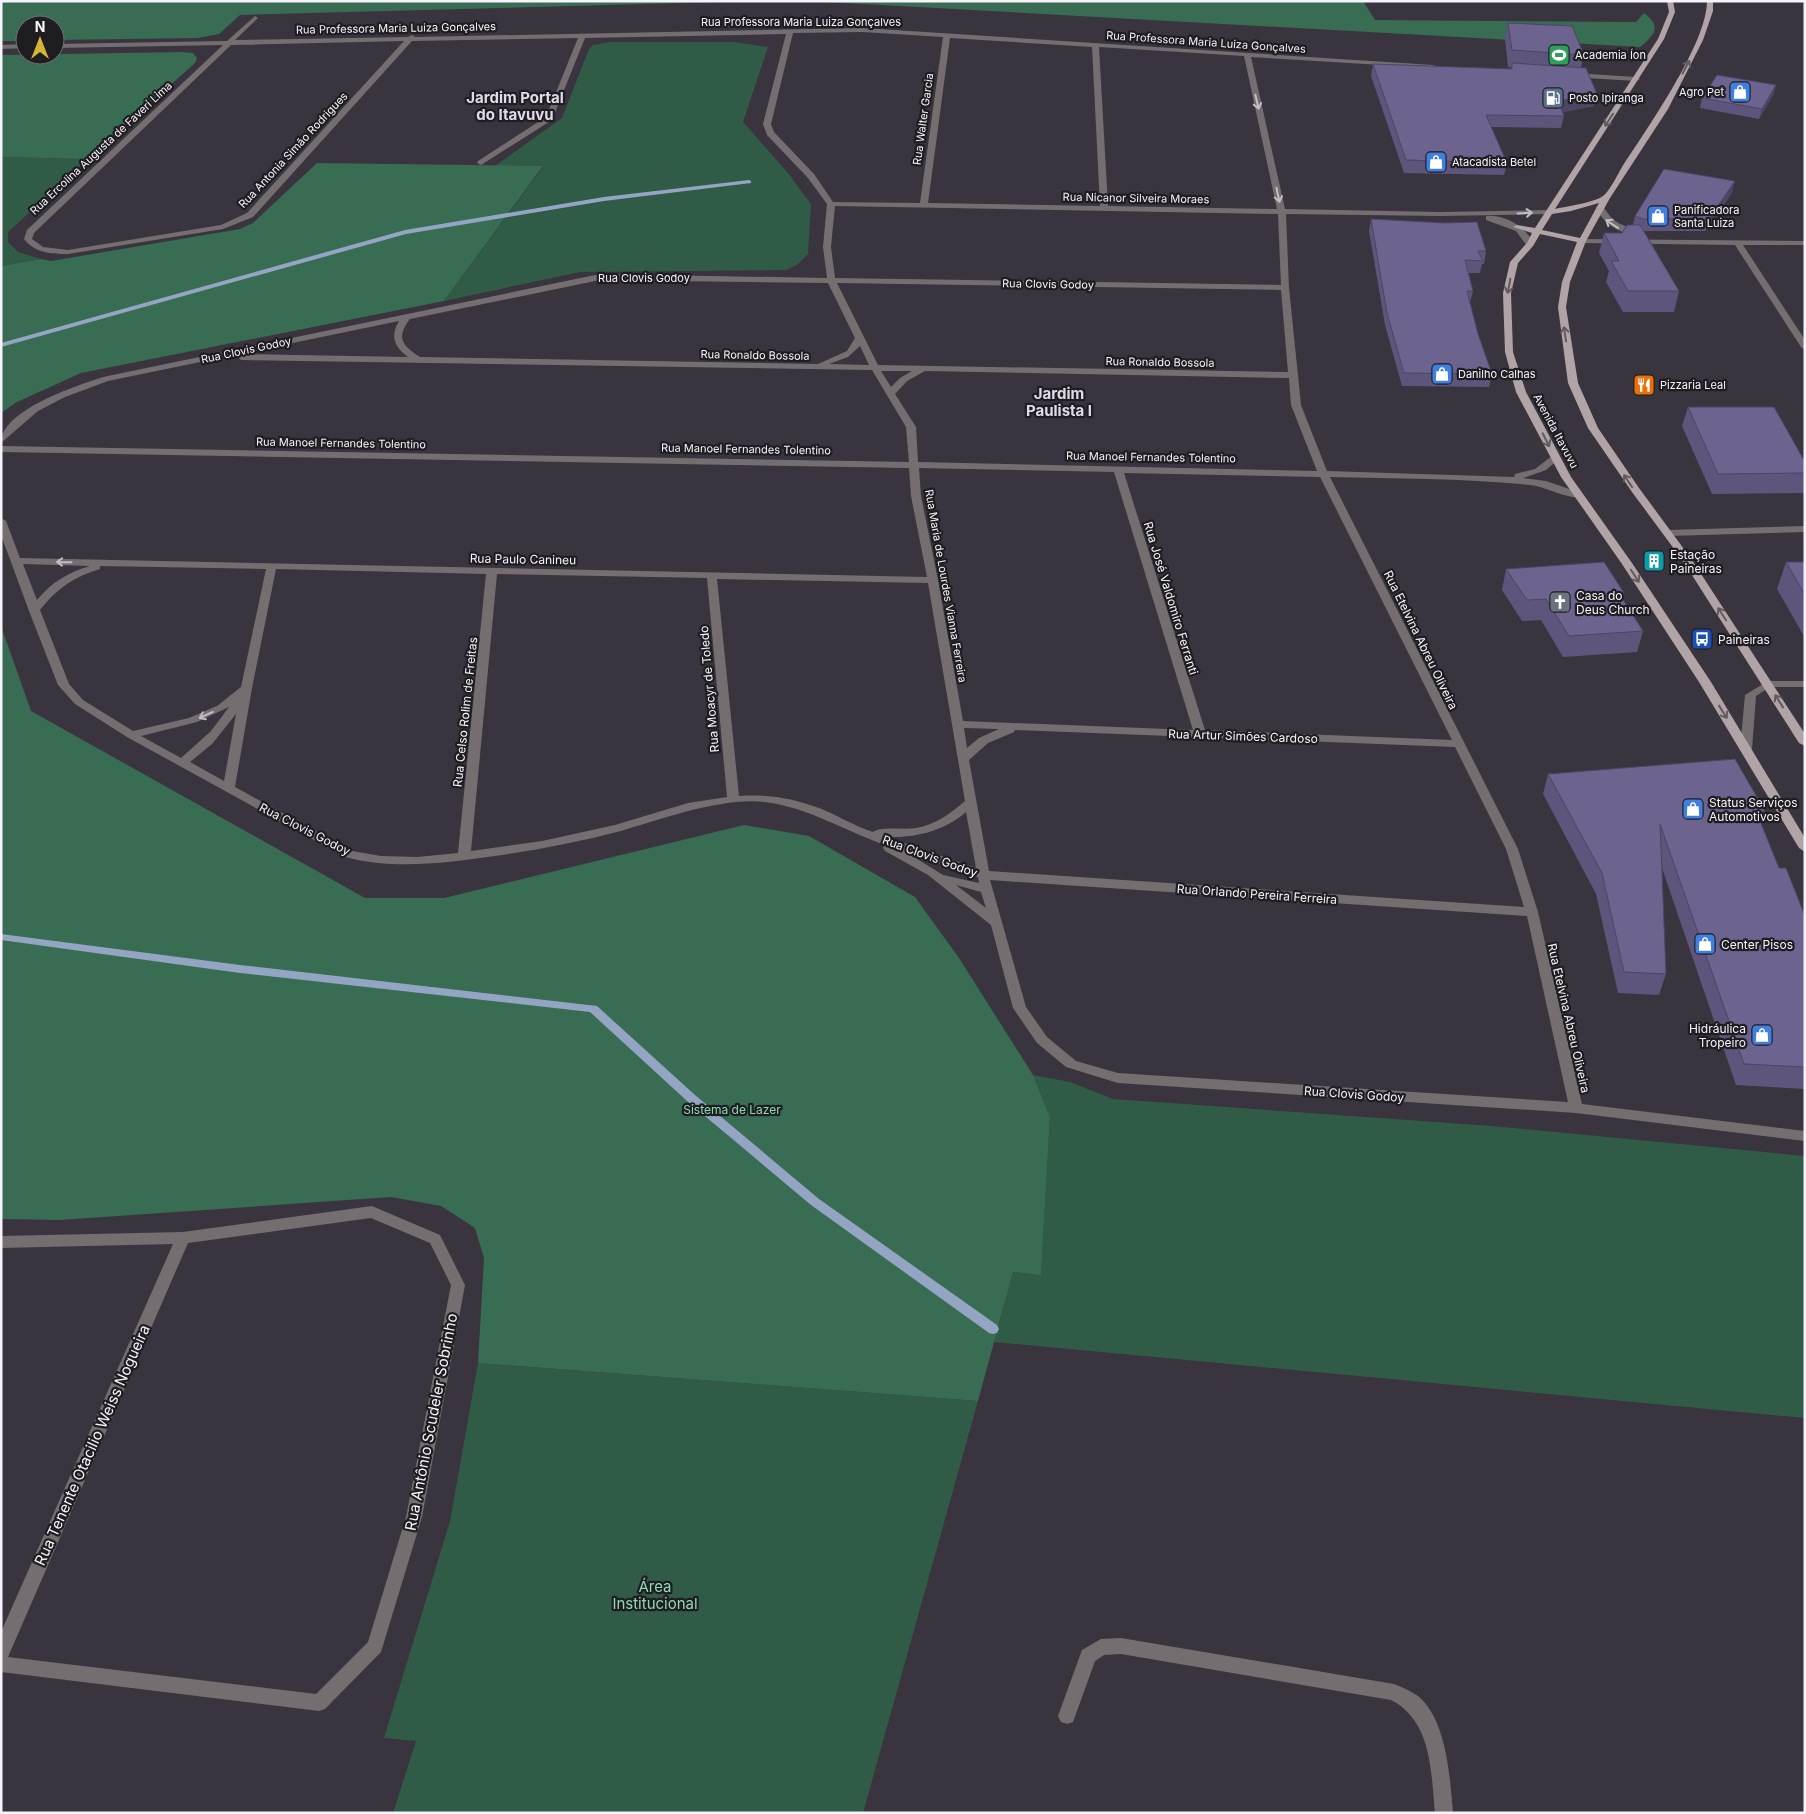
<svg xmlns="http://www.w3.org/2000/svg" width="1806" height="1814" font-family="Inter,sans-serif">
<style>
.green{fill:#305b46}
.forest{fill:#386c53}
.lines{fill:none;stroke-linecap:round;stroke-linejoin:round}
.stream{fill:#94a5c3;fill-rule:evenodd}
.minor{fill:#756e70;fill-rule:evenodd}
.major{fill:#b1a4a7;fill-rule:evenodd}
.wall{fill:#5d557b}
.shaded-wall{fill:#4c4564}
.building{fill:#6c638f;stroke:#4c4564}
.oneway{stroke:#615a5e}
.oneway2{stroke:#c3bec3}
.labels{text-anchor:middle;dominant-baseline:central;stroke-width:4.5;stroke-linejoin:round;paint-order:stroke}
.far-street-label{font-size:11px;fill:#f7f3fa;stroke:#1f1d22}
.far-poi-label{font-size:11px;fill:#f7f3fa;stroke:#1f1d22;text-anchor:start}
.poi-label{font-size:12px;fill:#f7f3fa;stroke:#1f1d22;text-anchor:start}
.street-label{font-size:12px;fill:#f7f3fa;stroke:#1f1d22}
.park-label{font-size:12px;fill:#8bdcb3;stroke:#1f1d22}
.far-district-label{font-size:15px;font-weight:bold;fill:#e1dae7;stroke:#1f1d22}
.near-street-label{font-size:15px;fill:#f7f3fa;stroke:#1f1d22}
.near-park-label{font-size:15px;fill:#8bdcb3;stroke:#1f1d22}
</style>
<rect width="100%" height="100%" fill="#3a343f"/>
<g class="green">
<path d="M611 42H733L768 47 743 122 787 172 811 204 808 254 797 265 786 270 580 272 444 301 543 167 495 166 562 118 589 49 593 45Z"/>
<path d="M1 157 88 159 8 232V242L18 252 41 259 1 266Z"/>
<path d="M1033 1075 1070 1082 1113 1099 1492 1126 1805 1156V1418L994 1342 1013 1272 1041 1274 1050 1117Z"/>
<path d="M478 1363 978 1401 863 1813H393L416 1741 384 1738 450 1521Z"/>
</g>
<g class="forest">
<path d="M1 1H755L240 15 219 34 198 38 55 40V25H25V41H1Z"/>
<path d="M808 1H1363L1375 20 1636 22 1644 13C1662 26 1655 35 1640 47Z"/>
<path d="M182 52 193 53 197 58 195 63 88 159 1 157V55Z"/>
<path d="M317 163 543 166 444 301 81 373 17 402 1 413V266L41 259 51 261 240 229 253 223Z"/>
<path d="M1 626 31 711 365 898H444L744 825 809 836 915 897 959 958 1033 1075 1050 1117 1041 1275 1013 1272 978 1401 478 1363 484 1258 475 1228 441 1206 391 1197 60 1220 1 1219Z"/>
</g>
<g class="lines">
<g class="stream">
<path d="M749 180 751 181V183L604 201 406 234 1 347V343L405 230 604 197Z"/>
<path d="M1 934 240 965 597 1006 695 1095 819 1199 997 1325 999 1329 997 1333 993 1334 989 1333 811 1205 687 1101 590 1012 240 973 1 940Z"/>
</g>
<g class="minor">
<path d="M255 16 258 18 257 19 235 40 408 37 412 35 415 37 863 28 1433 65 1435 66 1431 68 1251 57 1285 209 1441 212 1549 210 1553 212 1549 214 1441 216 1286 214 1289 288 1301 405 1327 471 1514 477 1515 474 1535 469 1552 456H1558L1560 458 1546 470 1523 478 1546 481 1581 493V497C1569 500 1544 486 1530 485 1463 478 1397 479 1330 477L1518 849 1538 912 1582 1104 1805 1131V1141L1576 1113 1118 1083 1066 1067 1037 1043 1013 1008 991 925 928 875 885 851 883 848 885 845C845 831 807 807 765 802 722 797 662 819 621 831 579 842 537 850 495 856 444 863 395 870 345 857L127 737 75 704 58 685 29 611 1 535V518L6 521 20 558 927 577 911 496 909 468 1 452V446L909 462 906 427 872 370 241 360 237 357 241 354 408 357C394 347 390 336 399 321L108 381 65 397 38 411 1 443C1 410 76 386 103 377L600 274 827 278 823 247 827 204 808 178 767 135 763 124 786 34 585 38 552 120 481 165 477 163 478 161 546 117 578 38 412 41 253 217 223 229 68 254C51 254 35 253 24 239L27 230 223 45 55 48V44L227 41ZM863 32 943 37 920 203 833 202 814 174 774 132 771 124 793 33ZM950 38 1092 47 1100 206 928 203ZM404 41 247 213 221 225 68 250 43 247 32 239 34 233 231 45ZM1099 47 1244 56 1277 209 1108 206ZM835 206 1278 214 1281 285 835 278 831 247ZM600 280 828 283 855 338 847 351 818 364 420 357C403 346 395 338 410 319ZM837 283 1281 290 1288 372 878 365ZM860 346 869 365 829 364 848 357ZM881 371H912L900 378 891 387ZM925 371 1289 378 1291 405 1317 471 918 462 916 427 895 394 907 381ZM919 468 1114 472 1193 730 963 721 938 580 921 496ZM1124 473 1320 477 1452 740 1205 730ZM23 564 90 566C68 572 51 583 37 600ZM100 566 266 569 241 687 217 706 189 718 133 731 83 700 69 684 40 610C56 589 75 576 100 569ZM276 569 486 574 458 853 417 857 381 856 352 851 235 787 252 688ZM497 574 707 578 727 797 688 803 615 825 542 841 471 851ZM717 579 928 583 965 801C950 814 935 825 916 828 905 830 880 826 873 832 854 826 837 815 819 808 792 798 767 794 739 796ZM229 707 211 731 181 758 141 736 197 722ZM236 714 224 781 190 762 212 744ZM964 728 999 729 979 738 967 748ZM1015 730 1455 747 1506 849 1524 907 989 871 969 760 988 743 1014 732ZM966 812 976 868 887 837C916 838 944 831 966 812ZM906 852 978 877 979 883 943 875ZM990 880 1527 916 1568 1102 1118 1073 1076 1061 1047 1037 1026 1007ZM956 885 981 892 986 908Z"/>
<path d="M25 44V48L1 49V45Z"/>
<path d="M1573 73 1636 77 1640 79 1636 81 1570 77V73Z"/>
<path d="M1597 206H1603C1616 229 1625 222 1642 235L1638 237C1620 232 1605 226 1596 208Z"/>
<path d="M1486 216C1505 214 1526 227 1534 244L1527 246 1516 231 1486 220Z"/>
<path d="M1579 239 1805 241V245H1743L1805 340V350L1801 347 1735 245 1582 243 1578 241Z"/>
<path d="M1805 526V532L1668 536 1663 533 1668 530Z"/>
<path d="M1768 681H1805V687H1770L1756 696 1752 749 1750 751H1742L1740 749 1745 695Z"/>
<path d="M372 1206 440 1235 465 1285 422 1517 381 1652 325 1709 319 1711 1 1672V1632L173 1244 1 1248V1236L183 1232ZM371 1218 430 1243 451 1285 406 1517 368 1642 316 1694 8 1657 188 1243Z"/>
<path d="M1121 1638 1394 1684C1402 1687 1411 1691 1418 1696 1447 1720 1450 1778 1453 1813H1435C1431 1772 1432 1721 1391 1700L1121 1654 1104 1655 1095 1661 1073 1722 1067 1724 1061 1722 1058 1716 1082 1650 1101 1639Z"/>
</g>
<path class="major" d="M1667 1H1673L1675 12 1664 39 1555 209C1565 207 1596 202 1603 196 1609 192 1618 174 1622 167 1646 130 1707 44 1707 1H1713V11L1703 40 1668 109 1610 198 1586 241 1570 282 1566 307 1578 383 1598 428 1639 488 1692 560 1805 734V746L1799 743 1683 561 1632 492 1588 428 1568 383 1558 307 1562 282 1577 242 1540 234 1533 246 1518 263 1511 293 1513 352 1526 392 1571 477 1632 563 1711 682 1805 838V852L1799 848 1699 682 1622 564 1561 477 1516 392 1505 352 1503 293 1510 262 1527 243 1532 233 1513 227 1517 225 1535 228 1658 39 1669 12ZM1599 203 1580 238 1542 230 1552 214 1571 211Z"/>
</g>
<g class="wall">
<path d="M1508 23 1584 55 1581 67 1594 106 1562 112 1564 116 1561 128 1491 127 1507 163 1504 175 1404 173 1371 76 1373 64 1510 69 1511 67H1508L1505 39Z"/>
<path d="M1776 85 1773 95 1759 119 1700 108 1702 98Z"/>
<path d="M1732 193 1705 231H1644L1679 291 1674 312H1623L1606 282 1609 271 1599 253 1604 233H1622L1633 225 1635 216Z"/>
<path d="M1371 219 1444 223 1486 251 1484 264H1482L1480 273H1468L1473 291 1470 303 1478 334 1492 374 1489 387 1402 386 1385 325 1369 231Z"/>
<path d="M1688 407 1805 462V493L1712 494 1682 426Z"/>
<path d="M1786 562H1805V638L1777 589Z"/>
<path d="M1506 569 1624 593 1622 599 1643 631 1637 652 1563 657 1541 620 1522 621 1502 590Z"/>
<path d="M1548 774 1765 811 1761 824 1779 868 1805 916V1089L1736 1085 1662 868 1666 974 1659 995 1618 993 1596 894 1543 794Z"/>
</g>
<g class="shaded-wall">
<path d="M1776 85 1773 95 1759 119 1762 109Z"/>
<path d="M1597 94 1594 106 1556 114 1558 101Z"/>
<path d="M1735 181 1732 193 1705 231 1709 219Z"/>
</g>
<g class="building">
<path d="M1508 23 1572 26 1584 55 1512 50Z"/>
<path d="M1512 63 1586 68 1597 94 1558 101 1564 116 1486 115 1507 163 1406 160 1373 64 1512 69Z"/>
<path d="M1717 75 1776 85 1762 109 1702 98Z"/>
<path d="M1664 169 1735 181 1709 219H1643L1635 216Z"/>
<path d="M1371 219 1444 223 1477 222 1486 251H1478L1483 261 1465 260 1473 291H1467L1478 334 1492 374 1404 373 1387 313Z"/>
<path d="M1627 225H1640L1679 291H1628L1611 261H1619L1604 233H1622Z"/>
<path d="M1688 407H1774L1805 462V473L1718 474Z"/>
<path d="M1604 562 1624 593H1619L1643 631 1569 636 1546 599 1527 600 1506 569Z"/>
<path d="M1786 562H1805V595Z"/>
<path d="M1735 759 1765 811H1756L1779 868H1786L1805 916V1067L1744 1064 1660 824 1666 974 1624 972 1602 873 1548 774Z"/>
</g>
<defs><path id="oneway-shaft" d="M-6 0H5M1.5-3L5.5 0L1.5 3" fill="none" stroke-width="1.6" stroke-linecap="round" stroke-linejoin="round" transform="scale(1.25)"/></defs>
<g class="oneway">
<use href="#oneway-shaft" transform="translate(1686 67) rotate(-62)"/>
<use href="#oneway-shaft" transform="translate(1609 120) rotate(123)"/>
<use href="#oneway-shaft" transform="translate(1509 286) rotate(101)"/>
<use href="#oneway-shaft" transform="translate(1565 334) rotate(-98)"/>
<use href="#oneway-shaft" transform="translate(1546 440) rotate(63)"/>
<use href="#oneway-shaft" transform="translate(1628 481) rotate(-124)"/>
<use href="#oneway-shaft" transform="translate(1635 576) rotate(57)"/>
<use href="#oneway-shaft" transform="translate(1722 614) rotate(-123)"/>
<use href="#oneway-shaft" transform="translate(1779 701) rotate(-122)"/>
<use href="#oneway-shaft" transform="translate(1723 712) rotate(58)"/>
</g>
<g class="oneway2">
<use href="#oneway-shaft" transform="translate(1257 102) rotate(77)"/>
<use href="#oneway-shaft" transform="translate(1278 195) rotate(78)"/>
<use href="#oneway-shaft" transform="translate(1525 213) rotate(-3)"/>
<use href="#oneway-shaft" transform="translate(1612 224) rotate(-146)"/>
<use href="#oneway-shaft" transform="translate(64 562) rotate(-179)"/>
<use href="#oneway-shaft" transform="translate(206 715) rotate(155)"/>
</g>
<defs>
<g id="stadium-square" transform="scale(1.125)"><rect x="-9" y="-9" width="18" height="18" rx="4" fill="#2e9e5b" stroke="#1f1d22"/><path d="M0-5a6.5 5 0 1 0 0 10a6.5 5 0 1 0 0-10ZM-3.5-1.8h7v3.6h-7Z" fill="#fff"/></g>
<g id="shop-square" transform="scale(1.125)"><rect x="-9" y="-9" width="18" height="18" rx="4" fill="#3f7fe0" stroke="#1f1d22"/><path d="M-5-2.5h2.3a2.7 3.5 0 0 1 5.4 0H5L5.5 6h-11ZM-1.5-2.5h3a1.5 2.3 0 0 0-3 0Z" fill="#fff"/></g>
<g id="fuel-square" transform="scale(1.125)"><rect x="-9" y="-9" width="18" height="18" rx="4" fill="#5c6f8a" stroke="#1f1d22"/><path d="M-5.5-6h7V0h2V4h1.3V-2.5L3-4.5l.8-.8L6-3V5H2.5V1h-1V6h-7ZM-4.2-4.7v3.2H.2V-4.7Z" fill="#fff"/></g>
<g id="restaurant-square" transform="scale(1.125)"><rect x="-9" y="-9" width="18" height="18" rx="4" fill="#e8710a" stroke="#1f1d22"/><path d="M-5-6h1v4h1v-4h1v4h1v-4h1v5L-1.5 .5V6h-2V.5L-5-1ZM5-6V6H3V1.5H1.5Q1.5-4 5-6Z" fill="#fff"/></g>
<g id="building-square" transform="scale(1.125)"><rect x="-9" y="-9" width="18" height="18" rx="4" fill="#0f9aa8" stroke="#1f1d22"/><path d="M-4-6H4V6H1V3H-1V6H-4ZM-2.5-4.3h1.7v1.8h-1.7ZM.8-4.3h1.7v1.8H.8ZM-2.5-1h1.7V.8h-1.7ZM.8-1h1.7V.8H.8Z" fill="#fff"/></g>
<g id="church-square" transform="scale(1.125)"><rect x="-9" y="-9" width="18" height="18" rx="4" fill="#6b7280" stroke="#1f1d22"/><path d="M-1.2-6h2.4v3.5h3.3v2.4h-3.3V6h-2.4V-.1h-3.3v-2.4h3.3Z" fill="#fff"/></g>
<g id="bus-square" transform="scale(1.125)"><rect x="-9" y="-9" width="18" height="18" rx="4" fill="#1a4fb4" stroke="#1f1d22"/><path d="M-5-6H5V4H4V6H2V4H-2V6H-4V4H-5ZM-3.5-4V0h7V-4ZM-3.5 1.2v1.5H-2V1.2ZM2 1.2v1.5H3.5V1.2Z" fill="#fff"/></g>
</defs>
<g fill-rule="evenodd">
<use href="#stadium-square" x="1559" y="55"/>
<use href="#shop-square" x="1740" y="92"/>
<use href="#fuel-square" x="1553" y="98"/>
<use href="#shop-square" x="1436" y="162"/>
<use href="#shop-square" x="1658" y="216"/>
<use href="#shop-square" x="1442" y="374"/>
<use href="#restaurant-square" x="1644" y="385"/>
<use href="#building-square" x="1654" y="561"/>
<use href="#church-square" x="1560" y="602"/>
<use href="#bus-square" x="1702" y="639"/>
<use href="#shop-square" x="1693" y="809"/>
<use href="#shop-square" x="1705" y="944"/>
<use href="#shop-square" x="1762" y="1035"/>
</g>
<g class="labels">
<g class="far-street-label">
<text x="801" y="22">Rua Professora Maria Luiza Gonçalves</text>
<text transform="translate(396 28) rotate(-1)">Rua Professora Maria Luiza Gonçalves</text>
<text transform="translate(1206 42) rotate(4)">Rua Professora Maria Luiza Gonçalves</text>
<text transform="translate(923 119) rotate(-82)">Rua Walter Garcia</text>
<text transform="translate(101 148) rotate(-43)">Rua Ercolina Augusta de Faveri Lima</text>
<text transform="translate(293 150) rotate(-47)">Rua Antonia Simão Rodrigues</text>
<text transform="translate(1136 198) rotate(1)">Rua Nicanor Silveira Moraes</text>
<text x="644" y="278">Rua Clovis Godoy</text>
<text transform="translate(1048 284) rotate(1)">Rua Clovis Godoy</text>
<text transform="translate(246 350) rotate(-12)">Rua Clovis Godoy</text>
<text transform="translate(755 355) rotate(1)">Rua Ronaldo Bossola</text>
<text transform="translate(1160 362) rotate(1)">Rua Ronaldo Bossola</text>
<text transform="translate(1556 431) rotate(62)">Avenida Itavuvu</text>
<text transform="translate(341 443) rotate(1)">Rua Manoel Fernandes Tolentino</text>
<text transform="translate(746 449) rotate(1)">Rua Manoel Fernandes Tolentino</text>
<text transform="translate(1151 457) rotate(1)">Rua Manoel Fernandes Tolentino</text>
<text transform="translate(946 586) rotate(80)">Rua Maria de Lourdes Vianna Ferreira</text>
</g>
<g class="far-poi-label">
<text x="1575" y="55">Academia Íon</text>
<text x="1724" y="92" text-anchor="end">Agro Pet</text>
<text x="1569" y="98">Posto Ipiranga</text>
<text x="1452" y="162">Atacadista Betel</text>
<text x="1674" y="210">Panificadora<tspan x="1674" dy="13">Santa Luiza</tspan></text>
<text x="1458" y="374">Danilho Calhas</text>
<text x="1660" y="385">Pizzaria Leal</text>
</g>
<g class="poi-label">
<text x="1670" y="554">Estação<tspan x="1670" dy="14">Paineiras</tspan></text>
<text x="1576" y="595">Casa do<tspan x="1576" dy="14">Deus Church</tspan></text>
<text x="1718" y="639">Paineiras</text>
<text x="1709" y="802">Status Serviços<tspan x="1709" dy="14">Automotivos</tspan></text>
<text x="1721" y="944">Center Pisos</text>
<text x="1746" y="1028" text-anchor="end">Hidráulica<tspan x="1746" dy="14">Tropeiro</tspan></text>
</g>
<g class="street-label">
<text transform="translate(523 559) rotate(1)">Rua Paulo Canineu</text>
<text transform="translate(1171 598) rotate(73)">Rua José Valdomiro Ferranti</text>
<text transform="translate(1421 640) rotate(64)">Rua Etelvina Abreu Oliveira</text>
<text transform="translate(709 689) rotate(-95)">Rua Moacyr de Toledo</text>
<text transform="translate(465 712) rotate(-84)">Rua Celso Rolim de Freitas</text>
<text transform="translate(1243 736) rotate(2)">Rua Artur Simões Cardoso</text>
<text transform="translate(305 829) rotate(27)">Rua Clovis Godoy</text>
<text transform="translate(930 856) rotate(20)">Rua Clovis Godoy</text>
<text transform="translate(1257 894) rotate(4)">Rua Orlando Pereira Ferreira</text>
<text transform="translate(1569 1018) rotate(77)">Rua Etelvina Abreu Oliveira</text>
<text transform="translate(1354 1094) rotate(4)">Rua Clovis Godoy</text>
</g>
<g class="park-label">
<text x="732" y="1109">Sistema de Lazer</text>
</g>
<g class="far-district-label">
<text x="515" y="97">Jardim Portal<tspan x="515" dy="17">do Itavuvu</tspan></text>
<text x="1059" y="393">Jardim<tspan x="1059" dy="17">Paulista I</tspan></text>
</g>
<g class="near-street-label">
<text transform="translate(431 1422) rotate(-79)">Rua Antônio Scudeler Sobrinho</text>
<text transform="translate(92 1445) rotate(-66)">Rua Tenente Otacilio Weiss Nogueira</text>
</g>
<g class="near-park-label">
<text x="655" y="1586">Área<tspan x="655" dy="17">Institucional</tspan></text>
</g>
</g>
<rect width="1806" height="1814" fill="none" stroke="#f7f3fa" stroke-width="5"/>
<g transform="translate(40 40)"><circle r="24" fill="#1f1d22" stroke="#757378"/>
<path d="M0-4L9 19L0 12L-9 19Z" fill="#d4b635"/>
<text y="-8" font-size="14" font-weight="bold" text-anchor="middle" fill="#f7f3fa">N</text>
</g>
</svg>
